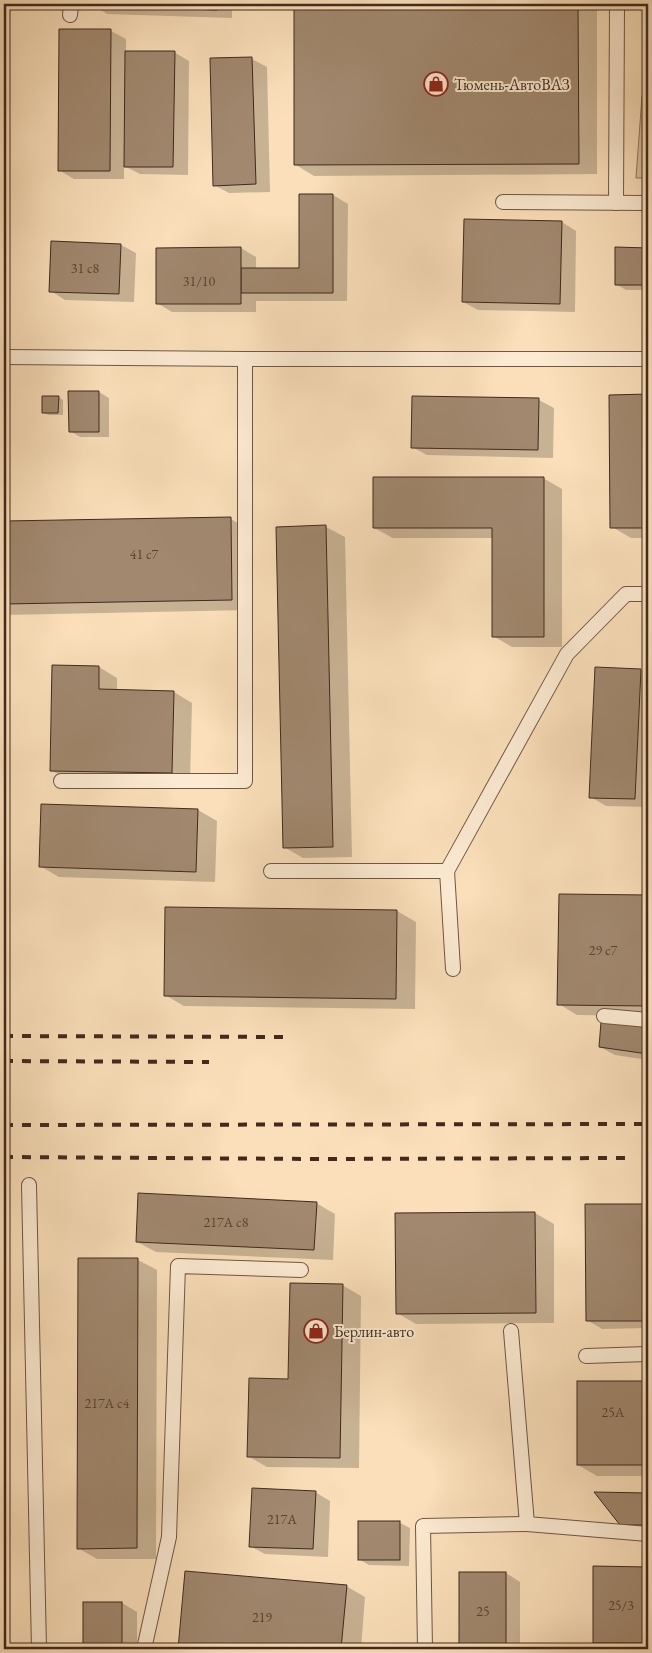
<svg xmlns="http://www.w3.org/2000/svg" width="652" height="1653" font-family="'EB Garamond',serif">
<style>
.green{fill:#dbc09f;stroke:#8e755e}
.shadow{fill:#0003}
.building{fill:#a1886f;stroke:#412a1d}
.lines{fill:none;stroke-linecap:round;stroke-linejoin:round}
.service-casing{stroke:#6f5744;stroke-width:16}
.service{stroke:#fcead2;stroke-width:14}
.rail{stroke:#412a1d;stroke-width:4;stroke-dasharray:9 9;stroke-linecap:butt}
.labels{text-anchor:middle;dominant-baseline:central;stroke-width:4;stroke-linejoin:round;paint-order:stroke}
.number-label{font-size:14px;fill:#594232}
.poi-label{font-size:16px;fill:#412a1d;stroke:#fcead2;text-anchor:start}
</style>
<rect width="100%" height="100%" fill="#fadfba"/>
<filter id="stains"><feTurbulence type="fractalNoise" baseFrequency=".004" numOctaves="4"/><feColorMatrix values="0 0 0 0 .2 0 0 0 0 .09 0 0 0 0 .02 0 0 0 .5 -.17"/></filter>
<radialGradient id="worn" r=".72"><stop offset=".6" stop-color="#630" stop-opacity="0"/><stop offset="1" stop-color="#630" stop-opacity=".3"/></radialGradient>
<path class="green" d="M642 96H648V178H636Z"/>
<g class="shadow">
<path d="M92 4H232V18L107 14Z"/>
<path d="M295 4H597V174L314 176 296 165Z"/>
<path d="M60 30 111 31 126 39V52H174L189 61 188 175 140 174 124 166V179H74L59 170Z"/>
<path d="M211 59H252L267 67 270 192 229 193 214 185Z"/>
<path d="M333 195 348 204 347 301H256V312H172L157 303 241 248 256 257V270L300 269Z"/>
<path d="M562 222 576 231 575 312 478 310 463 302Z"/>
<path d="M121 245 136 253 134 302 65 300 51 291Z"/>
<path d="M616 249H648V290H626L616 284Z"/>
<path d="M99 392 109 398V437H80L70 431Z"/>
<path d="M648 395V538H631L612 527 610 396Z"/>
<path d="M58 397 63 400V415H48L43 412Z"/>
<path d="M539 400 554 408 553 458 427 455 412 447Z"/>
<path d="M543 478 562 489V647H512L493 636V538H393L374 528Z"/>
<path d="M231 519 249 530 251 610 4 615V523Z"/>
<path d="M326 527 345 537 352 857 303 858 284 847Z"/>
<path d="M99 667 117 678V691L174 692 192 703 190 783 70 781 51 770Z"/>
<path d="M640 670 648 675V807L606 806 591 797Z"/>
<path d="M198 810 217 821 215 882 59 877 40 866Z"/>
<path d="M560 896 648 897V1016L577 1015 559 1004Z"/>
<path d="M397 911 416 922 415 1009 184 1006 165 995Z"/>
<path d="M602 1023 648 1027V1060L615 1055 600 1047Z"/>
<path d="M316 1203 335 1214 333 1260 156 1252 137 1242Z"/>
<path d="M587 1205H648V1328L602 1329 587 1320Z"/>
<path d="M535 1213 554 1224V1323L416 1324 397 1313Z"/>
<path d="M79 1259 138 1260 157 1270 156 1559H97L78 1548Z"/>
<path d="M342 1285 361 1296 359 1468 267 1467 248 1456Z"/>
<path d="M578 1382H648V1476H597L578 1465Z"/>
<path d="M315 1492 330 1501 328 1557 265 1554 250 1546Z"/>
<path d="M596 1493 648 1495V1533H636L621 1524Z"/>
<path d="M400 1523 410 1528 409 1566 369 1565 359 1559Z"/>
<path d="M594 1568H648V1649H606L594 1642Z"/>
<path d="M186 1572 346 1586 365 1597 361 1649H179Z"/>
<path d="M461 1573H506L520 1582V1649H461Z"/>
<path d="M84 1603H122L137 1612V1649H84Z"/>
</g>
<g class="building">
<path d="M91 4H217V10L91 6Z"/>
<path d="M294 4H578L579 164 294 165Z"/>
<path d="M59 29H111L110 171H58Z"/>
<path d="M125 51H175L173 167H124Z"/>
<path d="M252 57 256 184 213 186 210 58Z"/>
<path d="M299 194H333V293H241V268H299Z"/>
<path d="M464 219 562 221 560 304 462 302Z"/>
<path d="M51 241 121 244 119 294 49 292Z"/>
<path d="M241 247V304H156V248Z"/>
<path d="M615 247 648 248V285H615Z"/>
<path d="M68 391H99V432H69Z"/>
<path d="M648 394V528H610L609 395Z"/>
<path d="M42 396H59L58 413H42Z"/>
<path d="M412 396 539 398 538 450 411 448Z"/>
<path d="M373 477H544V637H492V528H373Z"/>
<path d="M231 517 232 600 4 604V521Z"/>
<path d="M326 525 333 847 283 848 276 527Z"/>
<path d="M52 665 99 666V689L174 691 172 773 50 771Z"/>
<path d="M595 667 641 669 635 799 589 798Z"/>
<path d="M41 804 198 809 196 872 39 867Z"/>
<path d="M559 894 648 895V1006L557 1005Z"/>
<path d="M165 907 397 910 396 999 164 996Z"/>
<path d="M601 1022 648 1026V1054L599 1047Z"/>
<path d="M138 1193 317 1202 314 1250 136 1242Z"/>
<path d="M585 1204H648V1321H586Z"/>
<path d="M535 1212 536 1313 396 1314 395 1213Z"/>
<path d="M78 1258H138L137 1548 77 1549Z"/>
<path d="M290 1283 343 1284 340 1458 247 1457 249 1378 288 1379Z"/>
<rect x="577" y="1381" width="71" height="84"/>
<path d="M252 1488 316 1491 313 1549 249 1547Z"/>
<path d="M594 1492 648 1493V1525H620Z"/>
<rect x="358" y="1521" width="42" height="39"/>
<path d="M593 1566 648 1567V1643H593Z"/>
<path d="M185 1571 347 1585 341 1649H178Z"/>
<rect x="459" y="1572" width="47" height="77"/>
<rect x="83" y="1602" width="39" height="47"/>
</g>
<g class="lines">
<g class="service-casing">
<g id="service">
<path d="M70 15 71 4"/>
<path d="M503 202 648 203"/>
<path d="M616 203 617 4"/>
<path d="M4 357 245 359H648"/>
<path d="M61 781H245V359"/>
<path d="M271 871H447L567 654 626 594H648"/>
<path d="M447 871 453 969"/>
<path d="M604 1016 648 1020"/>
<path d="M29 1185 39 1649"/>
<path d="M511 1331 527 1524 648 1534"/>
<path d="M586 1356 648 1354"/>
<path d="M144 1649 169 1537 178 1266 301 1270"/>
<path d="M425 1649 423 1526 527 1524"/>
</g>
</g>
<use href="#service" class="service"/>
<g class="rail">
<path d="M4 1036 289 1037"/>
<path d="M4 1061 209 1062"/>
<path d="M4 1125 648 1124"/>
<path d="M4 1157 318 1159 627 1158"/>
</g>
</g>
<defs>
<g id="shop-ring" transform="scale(1.25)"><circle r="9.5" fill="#fcead2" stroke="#8f2418" stroke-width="1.5"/><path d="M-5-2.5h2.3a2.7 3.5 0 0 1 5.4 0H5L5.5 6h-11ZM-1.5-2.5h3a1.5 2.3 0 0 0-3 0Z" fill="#8f2418"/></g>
</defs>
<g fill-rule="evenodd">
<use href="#shop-ring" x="436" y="84"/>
<use href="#shop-ring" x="316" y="1331"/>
</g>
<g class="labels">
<g class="number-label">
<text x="85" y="268">31 с8</text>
<text x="199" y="281">31/10</text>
<text x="144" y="554">41 с7</text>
<text x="603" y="950">29 с7</text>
<text x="226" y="1222">217А с8</text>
<text x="107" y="1403">217А с4</text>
<text x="613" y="1412">25А</text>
<text x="282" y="1519">217А</text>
<text x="621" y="1605">25/3</text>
<text x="483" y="1611">25</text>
<text x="262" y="1617">219</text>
</g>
<g class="poi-label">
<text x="454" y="84">Тюмень-АвтоВАЗ</text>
<text x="334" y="1331">Берлин-авто</text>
</g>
</g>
<rect width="652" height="1653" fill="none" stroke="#fadfba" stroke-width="20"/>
<rect x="5" y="5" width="642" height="1643" fill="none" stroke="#412a1d" stroke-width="2.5"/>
<rect x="10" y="10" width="632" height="1633" fill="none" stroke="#412a1d"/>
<rect width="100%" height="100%" filter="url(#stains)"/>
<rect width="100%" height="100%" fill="url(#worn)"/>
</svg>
